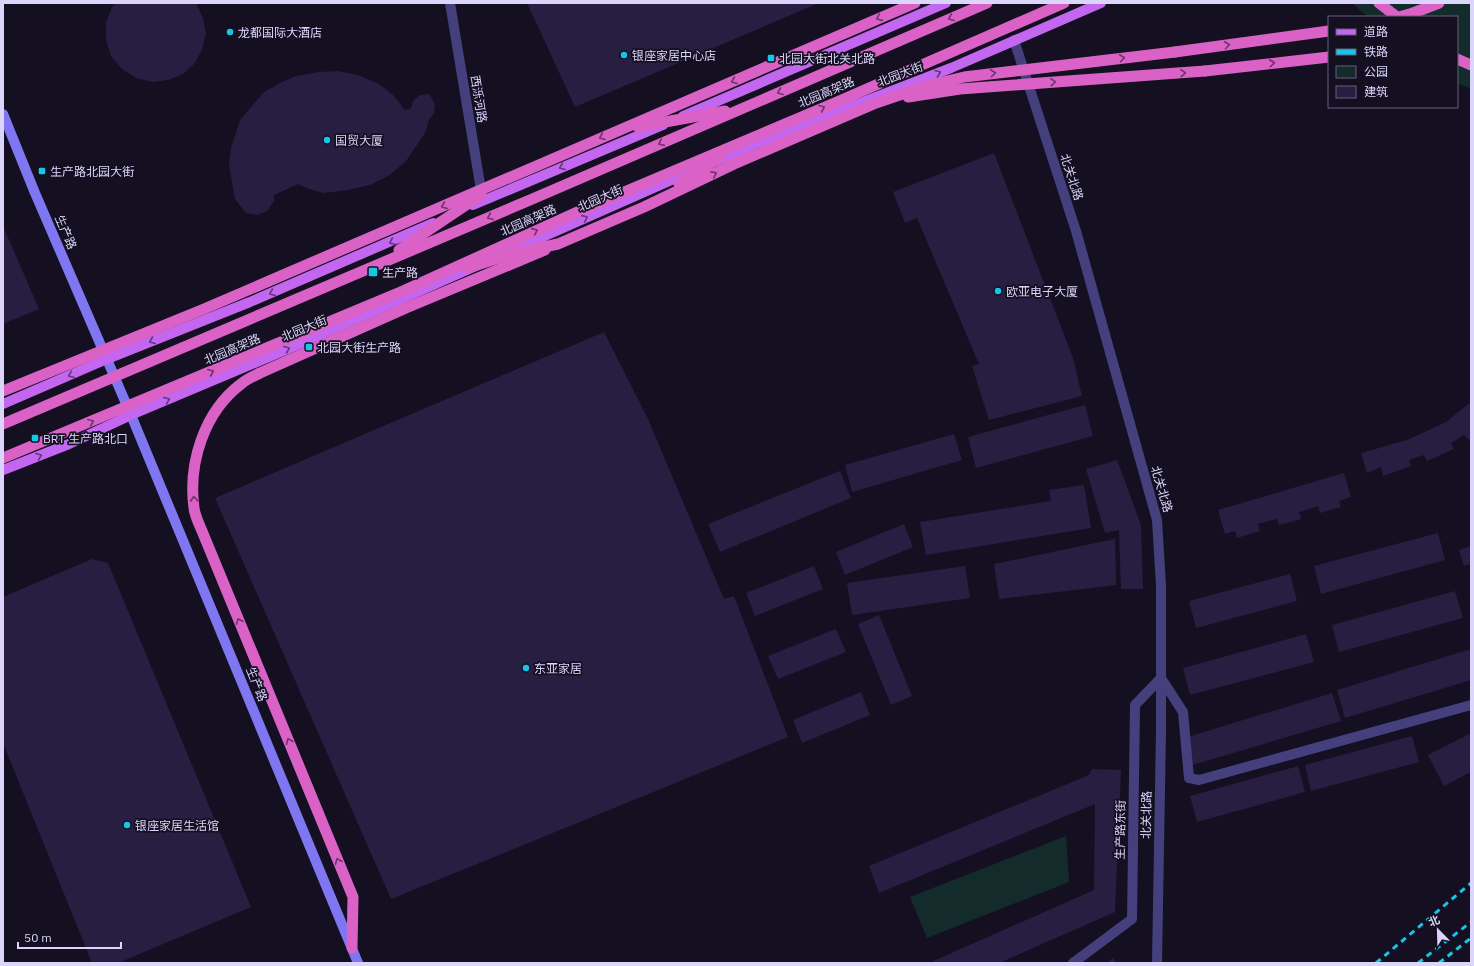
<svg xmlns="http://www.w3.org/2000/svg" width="1474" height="966" font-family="'IBM Plex Sans','Noto Sans SC',sans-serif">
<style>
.green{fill:#142b2b}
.building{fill:#271e41}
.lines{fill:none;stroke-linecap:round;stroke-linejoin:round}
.minor{stroke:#45407d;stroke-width:10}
.tertiary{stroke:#45407d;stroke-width:10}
.secondary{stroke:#7f76f2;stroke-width:10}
.primary{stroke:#c467f0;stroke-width:10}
.trunk{stroke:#da62c6;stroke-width:11}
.rail{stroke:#16c6e6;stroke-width:3;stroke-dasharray:6 5;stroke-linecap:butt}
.trunk-bridge{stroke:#da62c6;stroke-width:11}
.oneway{stroke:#6d356c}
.oneway2{stroke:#63377f}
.poi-dot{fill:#16c6e6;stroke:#141022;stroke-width:1.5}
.labels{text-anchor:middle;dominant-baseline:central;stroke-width:3.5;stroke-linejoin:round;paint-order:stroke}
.poi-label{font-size:12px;fill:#dcd5fb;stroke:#141022;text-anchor:start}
.street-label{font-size:12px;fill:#dcd5fb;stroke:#141022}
</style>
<rect width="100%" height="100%" fill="#141022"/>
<g class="green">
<path d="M1352 3H1471V89L1457 83V17H1368Z"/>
<path d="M1066 836 1069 882 927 938 910 897Z"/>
</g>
<g class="building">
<path d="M116 3H196L203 18 206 34 202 49 195 63 183 74 168 80 153 82 136 78 122 69 111 56 106 40V23L112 7Z"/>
<path d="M527 3H819L575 107Z"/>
<path d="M337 71 358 75 379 84 393 95 405 110 411 108 413 101 420 95 429 94 435 104 434 113 429 120 425 133 406 161 390 175 370 185 348 190 324 193 309 189 298 184 274 195V201L267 211 257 215 246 213 235 199 229 164 231 148 240 120 264 92 280 83 296 76 319 72Z"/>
<path d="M994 153 1073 358 1082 396 989 420 972 366 979 364 917 218 905 223 893 192Z"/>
<path d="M3 226 39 309 3 324Z"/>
<path d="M604 332 648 419 724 599 734 596 788 737 391 899 215 498Z"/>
<path d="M1471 402 1470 441 1464 435 1451 443 1454 449 1427 461 1424 455 1409 460 1411 466 1383 476 1381 467 1367 473 1361 453 1407 440 1446 422Z"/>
<path d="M1085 405 1093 436 976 468 968 437Z"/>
<path d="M954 434 962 460 852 492 845 465Z"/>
<path d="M1117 460 1141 525 1143 589H1121L1119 530 1105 533 1086 469Z"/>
<path d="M840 471 851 498 720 552 708 524Z"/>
<path d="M1344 473 1351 497 1339 501 1341 507 1320 513 1318 506 1299 512 1301 519 1279 525 1277 519 1258 524 1260 531 1237 538 1235 531 1225 534 1218 510Z"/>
<path d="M1084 485 1091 528 926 555 920 522 1051 501 1049 490Z"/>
<path d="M904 524 913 547 845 575 836 552Z"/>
<path d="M1438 533 1445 560 1321 594 1314 566Z"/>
<path d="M1115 539 1116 585 999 599 994 564Z"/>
<path d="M1471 546V564L1464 566 1459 550Z"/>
<path d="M92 559 108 563 251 907 118 963H92L3 743V597Z"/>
<path d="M814 566 823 589 755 616 746 593Z"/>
<path d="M965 566 970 598 852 615 847 583Z"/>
<path d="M1290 574 1297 601 1196 628 1189 601Z"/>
<path d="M1455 591 1463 618 1339 652 1332 625Z"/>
<path d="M879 615 912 696 891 705 858 624Z"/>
<path d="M836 629 846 652 778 679 768 656Z"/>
<path d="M1306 634 1314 662 1190 695 1183 668Z"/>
<path d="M1471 649V680L1345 718 1337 690Z"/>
<path d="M861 692 870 715 802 743 793 720Z"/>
<path d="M1332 693 1341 721 1189 766 1181 739Z"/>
<path d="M1471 733V772L1444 786 1428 755Z"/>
<path d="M1412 736 1419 762 1311 791 1305 765Z"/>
<path d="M1298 766 1305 792 1197 822 1190 796Z"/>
<path d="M1092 769 1121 770 1115 912 999 963H929L1094 890 1095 804 879 893 869 866 1089 775Z"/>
<path d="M1113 958 1117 963H1106Z"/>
</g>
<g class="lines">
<path class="minor" d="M1161 678 1183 712 1189 778 1199 780 1471 705"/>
<g class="tertiary">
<path d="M450 3 482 196"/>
<path d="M1014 40 1076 231 1157 520 1161 585V731L1157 963"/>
<path d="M1073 963 1132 919 1135 705 1161 678"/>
</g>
<path class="secondary" d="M3 114 35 193 131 415 358 963"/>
<g class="primary">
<path d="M683 116 946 3"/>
<path d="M714 162 762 141 951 68 1101 3"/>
<path d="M473 205 663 125"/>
<path d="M511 251 692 171"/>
<path d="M3 404 107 359 250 302 433 223"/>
<path d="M3 470 69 444 131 415 307 341 476 266"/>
</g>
<g class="trunk">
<path d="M1379 3 1397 17"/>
<path d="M1399 17 1413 13 1439 3"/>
<path d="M1175 52 1329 31"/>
<path d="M1457 59 1471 65"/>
<path d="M1205 71 1329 57"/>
<path d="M352 948 353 897 202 531C199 524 195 516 194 508 188 463 204 412 241 384 247 379 254 376 260 373L406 308 545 250"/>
</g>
<g class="rail">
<path d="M1376 963 1471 883"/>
<path d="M1418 963 1471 922"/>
<path d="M1439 963 1471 938"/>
</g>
<g class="trunk-bridge">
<path d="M908 97 960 89 1205 71"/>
<path d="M638 127 725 111"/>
<path d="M679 184 720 157"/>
<path d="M399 250 481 195"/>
<path d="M468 268 511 254 558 244 644 207 734 164 876 103 926 86 964 77 1175 52"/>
<path d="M3 391 204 309 915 3"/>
<path d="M3 424 530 200 987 3"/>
<path d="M3 458 403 291 584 209 837 102 1064 3"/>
</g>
</g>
<defs><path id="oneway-chevron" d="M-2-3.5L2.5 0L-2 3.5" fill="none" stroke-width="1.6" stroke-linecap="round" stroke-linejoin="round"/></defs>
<g class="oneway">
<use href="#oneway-chevron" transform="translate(879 18) rotate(156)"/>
<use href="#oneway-chevron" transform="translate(951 18) rotate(157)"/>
<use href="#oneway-chevron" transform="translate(1227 45) rotate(-7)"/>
<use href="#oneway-chevron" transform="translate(1122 58) rotate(-7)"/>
<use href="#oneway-chevron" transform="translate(1272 63) rotate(-6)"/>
<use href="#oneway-chevron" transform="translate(993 73) rotate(-7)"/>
<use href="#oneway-chevron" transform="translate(1183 73) rotate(-4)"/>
<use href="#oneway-chevron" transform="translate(734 81) rotate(157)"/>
<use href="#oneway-chevron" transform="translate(1053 82) rotate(-4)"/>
<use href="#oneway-chevron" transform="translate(780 92) rotate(157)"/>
<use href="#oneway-chevron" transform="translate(822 108) rotate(-23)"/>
<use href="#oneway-chevron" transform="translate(602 137) rotate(157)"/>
<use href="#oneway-chevron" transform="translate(661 143) rotate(156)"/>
<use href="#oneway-chevron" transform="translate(714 174) rotate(-26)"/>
<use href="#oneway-chevron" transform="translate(444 206) rotate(157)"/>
<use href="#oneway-chevron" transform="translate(490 217) rotate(157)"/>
<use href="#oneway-chevron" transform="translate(535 231) rotate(-24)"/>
<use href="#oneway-chevron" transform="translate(211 372) rotate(-23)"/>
<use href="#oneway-chevron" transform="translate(91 422) rotate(-23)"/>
<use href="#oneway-chevron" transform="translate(194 499) rotate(-93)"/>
<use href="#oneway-chevron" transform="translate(239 621) rotate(-113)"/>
<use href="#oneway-chevron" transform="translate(289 741) rotate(-112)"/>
<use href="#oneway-chevron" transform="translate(338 861) rotate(-112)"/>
</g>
<g class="oneway2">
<use href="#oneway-chevron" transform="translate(938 73) rotate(-21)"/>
<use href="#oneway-chevron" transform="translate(562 167) rotate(158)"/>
<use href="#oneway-chevron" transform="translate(585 218) rotate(-24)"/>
<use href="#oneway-chevron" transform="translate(392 242) rotate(157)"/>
<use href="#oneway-chevron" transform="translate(272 293) rotate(157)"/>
<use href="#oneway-chevron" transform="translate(152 341) rotate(158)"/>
<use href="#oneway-chevron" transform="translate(287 349) rotate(-23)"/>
<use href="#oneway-chevron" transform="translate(71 375) rotate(157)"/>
<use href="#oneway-chevron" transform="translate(167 400) rotate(-23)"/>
<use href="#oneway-chevron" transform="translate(39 456) rotate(-22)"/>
</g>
<g class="poi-dot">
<circle cx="230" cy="32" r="4"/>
<circle cx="624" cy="55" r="4"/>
<rect x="767" y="54" width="8" height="8" rx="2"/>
<circle cx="327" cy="140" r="4"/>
<rect x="38" y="167" width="8" height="8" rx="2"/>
<rect x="368" y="267" width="10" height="10" rx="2"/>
<circle cx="998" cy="291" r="4"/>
<rect x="305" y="343" width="8" height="8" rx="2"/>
<rect x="31" y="434" width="8" height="8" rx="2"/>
<circle cx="526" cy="668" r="4"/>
<circle cx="127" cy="825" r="4"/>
</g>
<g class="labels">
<g class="poi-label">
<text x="238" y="32">龙都国际大酒店</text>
<text x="632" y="55">银座家居中心店</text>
<text x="779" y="58">北园大街北关北路</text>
<text x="335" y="140">国贸大厦</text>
<text x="50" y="171">生产路北园大街</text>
<text x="382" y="272">生产路</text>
<text x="1006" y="291">欧亚电子大厦</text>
<text x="317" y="347">北园大街生产路</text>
<text x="43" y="438">BRT 生产路北口</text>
<text x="534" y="668">东亚家居</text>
<text x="135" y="825">银座家居生活馆</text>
</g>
<g class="street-label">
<text transform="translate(900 74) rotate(-21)">北园大街</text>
<text transform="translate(826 92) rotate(-23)">北园高架路</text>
<text transform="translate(479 99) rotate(81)">西泺河路</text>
<text transform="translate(1072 177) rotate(72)">北关北路</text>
<text transform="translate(600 198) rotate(-24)">北园大街</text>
<text transform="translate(528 220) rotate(-24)">北园高架路</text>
<text transform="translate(66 232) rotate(67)">生产路</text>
<text transform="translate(304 328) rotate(-23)">北园大街</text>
<text transform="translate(232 349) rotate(-23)">北园高架路</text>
<text transform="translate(1162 489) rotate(74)">北关北路</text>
<text transform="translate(257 684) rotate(68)">生产路</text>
<text transform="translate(1146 815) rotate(-89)">北关北路</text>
<text transform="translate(1120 830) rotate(-89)">生产路东街</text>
</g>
</g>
<rect width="1474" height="966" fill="none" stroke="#dcd5fb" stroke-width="8"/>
<rect x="1328" y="16" width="130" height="92" fill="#141022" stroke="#645f79"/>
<rect x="1336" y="29" width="20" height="6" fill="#c467f0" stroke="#645f79"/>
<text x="1364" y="36" font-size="12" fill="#dcd5fb">道路</text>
<rect x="1336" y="49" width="20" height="6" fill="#16c6e6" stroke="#645f79"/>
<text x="1364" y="56" font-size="12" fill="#dcd5fb">铁路</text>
<rect x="1336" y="66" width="20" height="12" fill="#142b2b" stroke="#645f79"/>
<text x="1364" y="76" font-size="12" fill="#dcd5fb">公园</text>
<rect x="1336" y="86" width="20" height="12" fill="#271e41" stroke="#645f79"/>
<text x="1364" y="96" font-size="12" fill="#dcd5fb">建筑</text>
<g transform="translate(1438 930) rotate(337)" stroke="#141022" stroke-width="3" paint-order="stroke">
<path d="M0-3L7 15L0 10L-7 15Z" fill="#dcd5fb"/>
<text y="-6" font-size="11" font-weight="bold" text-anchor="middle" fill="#dcd5fb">北</text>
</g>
<path d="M18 942v6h103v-6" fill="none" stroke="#dcd5fb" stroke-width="2"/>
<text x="24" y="942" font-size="12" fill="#dcd5fb" stroke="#141022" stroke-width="3" paint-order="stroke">50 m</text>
</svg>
